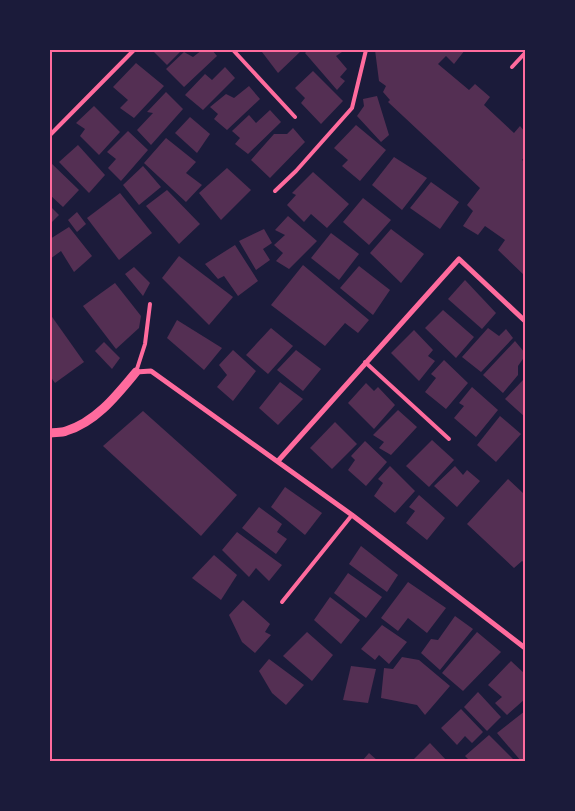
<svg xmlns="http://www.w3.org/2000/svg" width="575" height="811" font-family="Arial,sans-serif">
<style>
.building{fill:#542f53}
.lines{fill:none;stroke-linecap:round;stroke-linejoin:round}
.service{stroke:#ff6b9d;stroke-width:4}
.minor{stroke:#ff6b9d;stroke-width:5}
.tertiary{stroke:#ff6b9d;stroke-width:9}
.neatline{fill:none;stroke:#ff6b9d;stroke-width:2}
</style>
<rect width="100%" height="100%" fill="#1b1b3a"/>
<g class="building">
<path d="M152 50H182L167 65Z"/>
<path d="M202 50H212L217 56 184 87 166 69 184 52 193 57Z"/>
<path d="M264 50H302L278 73 262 52Z"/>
<path d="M308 50H339L342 52 336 56 347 69 340 77 345 81 337 90 305 53Z"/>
<path d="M375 50H465L454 64 446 56 438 64 469 90 475 84 490 97 484 105 514 133 520 126 525 132V156L522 160 525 162V276L498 250 505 240 485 226 478 235 463 226 473 211 467 205 480 188 388 102 390 100 383 92 386 86 379 81Z"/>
<path d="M136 63 164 86 134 118 120 108 128 100 113 87Z"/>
<path d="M225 67 235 78 203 110 185 95 205 74 212 80Z"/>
<path d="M313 71 343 101 321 124 301 103 305 98 295 88Z"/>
<path d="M249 86 260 99 227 130 214 119 218 114 210 107 226 94 234 98Z"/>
<path d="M166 92 183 109 151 145 137 130 153 113 147 112Z"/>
<path d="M377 96 389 135 381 142 357 116 364 106 363 99Z"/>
<path d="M94 106 120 132 99 155 80 136 85 129 76 123Z"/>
<path d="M270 110 281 122 248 154 235 144 240 138 232 131 249 115 256 123Z"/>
<path d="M190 117 210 134 197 153 175 133Z"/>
<path d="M356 125 386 150 360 181 342 166 348 160 334 148Z"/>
<path d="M293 128 305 142 270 178 251 160 274 134H287Z"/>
<path d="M128 131 148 150 121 181 108 168 116 159 107 152Z"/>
<path d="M166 138 196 162 186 173 202 185 186 202 144 163Z"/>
<path d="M78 145 105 175 89 193 59 162Z"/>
<path d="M394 157 427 178 402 210 372 185Z"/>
<path d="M50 162 79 190 63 207 50 195Z"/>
<path d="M143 166 161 187 139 205 123 185Z"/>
<path d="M227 168 251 190 221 220 199 193Z"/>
<path d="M313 172 349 204 327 228 311 214 304 222 287 205 296 195 292 193Z"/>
<path d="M431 182 459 202 440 229 410 208Z"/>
<path d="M167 190 200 224 179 244 146 206Z"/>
<path d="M120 193 152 233 119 260 87 218Z"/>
<path d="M363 198 391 220 369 245 343 222Z"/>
<path d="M50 206 59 215 50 224Z"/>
<path d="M77 212 86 224 77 232 68 220Z"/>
<path d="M288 216 317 241 289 269 276 261 283 253 274 245 285 235 275 230Z"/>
<path d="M69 227 92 256 74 272 61 251 50 259V239Z"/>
<path d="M264 229 272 243 263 249 270 260 256 270 239 241Z"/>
<path d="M391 229 424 254 401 283 370 253Z"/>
<path d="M331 233 359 254 339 280 311 258Z"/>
<path d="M235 245 258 281 238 296 224 276 218 279 205 264Z"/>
<path d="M179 256 233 297 209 325 162 278Z"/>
<path d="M303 265 369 320 358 333 345 323 325 346 271 305Z"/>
<path d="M359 266 390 290 373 315 340 288Z"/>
<path d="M134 267 150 283 143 296 125 274Z"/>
<path d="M465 280 496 313 482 329 448 299Z"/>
<path d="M115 283 141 316 139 328 116 349 83 306Z"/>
<path d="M443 310 474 337 456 358 425 328Z"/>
<path d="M50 314 84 362 55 383 50 376Z"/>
<path d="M177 320 222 348 204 370 167 338Z"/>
<path d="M271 328 293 346 268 374 246 355Z"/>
<path d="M488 328 499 336 506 329 513 338 481 372 462 357Z"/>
<path d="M414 330 433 350 428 356 435 361 419 381 391 353Z"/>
<path d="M515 341 525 353V356L518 366V375L503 393 483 375Z"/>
<path d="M104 342 120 358 112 369 95 351Z"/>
<path d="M233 350 256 371 233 401 217 387 227 375 219 365Z"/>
<path d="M296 350 321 369 303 391 277 370Z"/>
<path d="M444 360 468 383 446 409 425 392 436 378 431 374Z"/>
<path d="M523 380 525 381V417L505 399Z"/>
<path d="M280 382 303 399 278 425 259 408Z"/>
<path d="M366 383 374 391 378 387 395 405 374 429 348 403Z"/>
<path d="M472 387 498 410 476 437 454 418 464 406 459 403Z"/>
<path d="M398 410 417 427 391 455 379 448 384 442 373 435Z"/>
<path d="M143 411 237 495 201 536 103 446Z"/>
<path d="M500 416 521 434 496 462 477 445Z"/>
<path d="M335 422 357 444 332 469 310 448Z"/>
<path d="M432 440 454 460 429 487 406 466Z"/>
<path d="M365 441 387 462 366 486 348 470 355 460 351 456Z"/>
<path d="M390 466 415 491 395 513 374 496 383 483 378 479Z"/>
<path d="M455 466 463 475 467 470 480 481 457 507 434 486Z"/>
<path d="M508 479 523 493 525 490V563L522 561 514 568 467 524Z"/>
<path d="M285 487 322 513 305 535 271 507Z"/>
<path d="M419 495 445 518 427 540 406 523 415 511 409 507Z"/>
<path d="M259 507 282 524 277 532 287 539 276 554 242 528Z"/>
<path d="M237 532 282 565 269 581 256 568 249 577 222 550Z"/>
<path d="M361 546 398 575 387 592 349 564Z"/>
<path d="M214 555 237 575 221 600 192 578Z"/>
<path d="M348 573 382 597 366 618 334 593Z"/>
<path d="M408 582 446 608 427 633 408 618 398 631 381 618Z"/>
<path d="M330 597 360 620 341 644 314 620Z"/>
<path d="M243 600 270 624 265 632 271 635 255 653 242 642 229 615Z"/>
<path d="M455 616 473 629 440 670 421 653 431 639 438 640Z"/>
<path d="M382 625 407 642 389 664 379 655 375 660 361 649Z"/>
<path d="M307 632 333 655 312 681 283 656Z"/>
<path d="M477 632 501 652 463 691 442 673Z"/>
<path d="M402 657 419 660 450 686 425 715 417 705 381 698 384 668 393 669Z"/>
<path d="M269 659 304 685 286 705 272 693 259 671Z"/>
<path d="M511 661 525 674V699L507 715 495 703 502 697 488 685Z"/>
<path d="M351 666 376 669 368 703 343 700Z"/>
<path d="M478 692 501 717 487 731 464 707Z"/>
<path d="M461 709 483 732 472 743 465 736 457 745 441 728Z"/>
<path d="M525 711V761H521L497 733Z"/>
<path d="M489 735 515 761H470L465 756Z"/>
<path d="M430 743 447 761H412Z"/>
<path d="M369 753 378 761H362Z"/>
</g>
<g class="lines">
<g class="service">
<path d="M233 50 295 117"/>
<path d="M512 67 525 53"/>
<path d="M50 135 134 50"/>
<path d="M275 191 296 171 352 108 366 50"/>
<path d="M365 362 449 439"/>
<path d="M136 372 145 344 150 304"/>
<path d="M282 602 352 515"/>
</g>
<g class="minor">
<path d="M136 372 151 371 352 515 525 648"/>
<path d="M278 461 459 259 525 321"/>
</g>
<path class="tertiary" d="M50 433C55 432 61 433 66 431 96 422 117 395 136 372"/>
</g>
<rect width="575" height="811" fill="none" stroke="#1b1b3a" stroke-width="102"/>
<rect x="51" y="51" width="473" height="709" class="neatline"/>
</svg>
